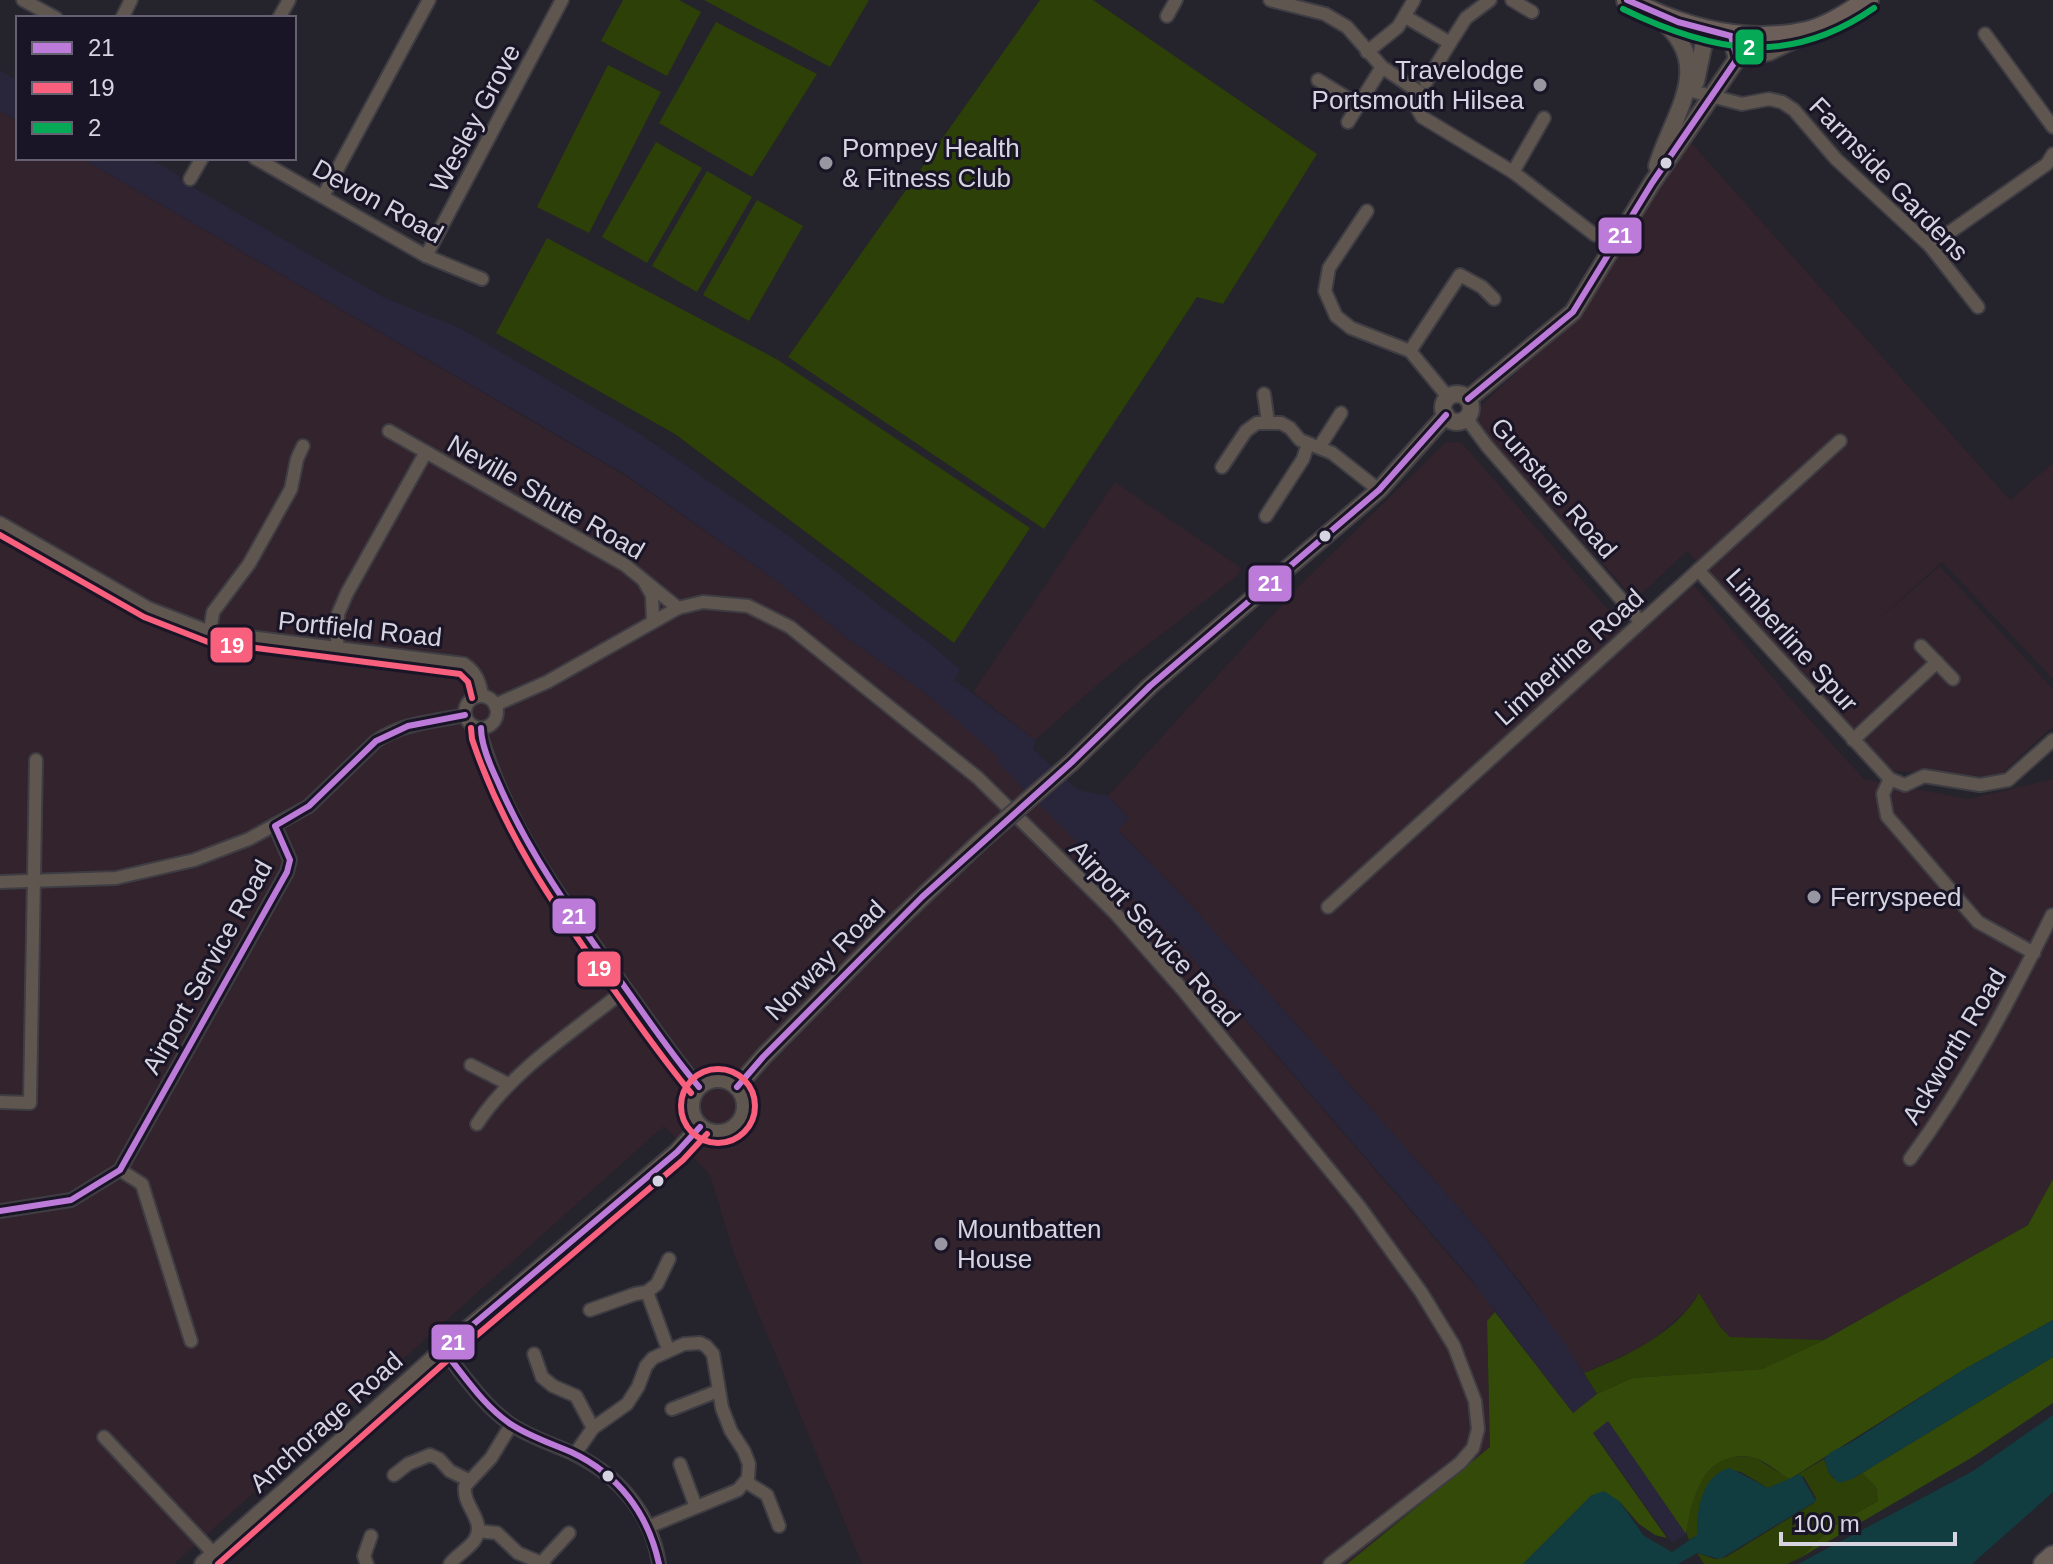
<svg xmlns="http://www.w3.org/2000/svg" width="2053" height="1564" font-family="Helvetica,sans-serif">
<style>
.industrial{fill:#32232c}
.built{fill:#29253a}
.green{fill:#2c4007}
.forest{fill:#334a09}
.water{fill:#113d41}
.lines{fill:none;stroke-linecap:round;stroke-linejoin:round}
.minor-casing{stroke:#3f3d44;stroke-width:16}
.tertiary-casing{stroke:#3f3d44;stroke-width:20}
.primary-casing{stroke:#3f3d44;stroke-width:24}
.trunk-casing{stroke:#3f3d44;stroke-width:24}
.minor{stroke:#605650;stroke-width:12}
.tertiary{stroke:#605650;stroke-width:16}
.primary{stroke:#6c5f59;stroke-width:20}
.trunk{stroke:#6a5e58;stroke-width:20}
.tertiary-bridge-casing{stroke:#3f3d44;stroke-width:20;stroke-linecap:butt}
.tertiary-bridge{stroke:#605650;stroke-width:16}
.bus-1-casing{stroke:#191526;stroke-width:12}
.bus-2-casing{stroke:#191526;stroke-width:12}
.bus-3-casing{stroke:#191526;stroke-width:12}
.bus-1{stroke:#bd7bd9;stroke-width:6}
.bus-2{stroke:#f8607d;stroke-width:6}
.bus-3{stroke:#06aa56;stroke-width:6}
.poi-dot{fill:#9896a1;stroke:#191526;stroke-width:3}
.bus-dot{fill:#d6d4e0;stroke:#191526;stroke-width:3}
.labels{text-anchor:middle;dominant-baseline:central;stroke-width:6;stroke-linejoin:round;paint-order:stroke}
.poi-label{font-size:26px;fill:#d6d4e0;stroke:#191526;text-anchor:start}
.street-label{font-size:26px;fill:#d6d4e0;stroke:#191526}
.line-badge{stroke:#191526;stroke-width:3}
.badge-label{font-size:22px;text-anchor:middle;font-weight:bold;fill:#fff}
</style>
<rect width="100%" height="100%" fill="#25232c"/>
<g class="industrial">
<path d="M0 111 18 121V158H81L626 476 774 579 844 636 928 695 999 757 1014 779 1186 951 1486 1298 1495 1312 1487 1321 1490 1447 1347 1564H862L735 1257 710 1175 664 1126 174 1564H0Z"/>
<path d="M1687 138 2010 500 2053 463V679L1942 562 1871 626 1940 566 2053 689V726L1998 777 1890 771 1807 685 1687 551 1635 600 1470 416 1588 305Z"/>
<path d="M1446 442 1462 443 1634 639 1694 585 1790 698 1864 779 1968 799 2053 779V1179L2028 1225 1824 1340 1730 1337 1720 1327 1699 1293 1686 1311 1656 1337 1635 1350 1584 1373 1525 1288 1481 1233 1190 904 1118 830 1129 818 1108 796 1297 588Z"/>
<path d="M1115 482 1241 568 1237 576 1105 678 1035 740 973 692Z"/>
</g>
<g class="built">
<path d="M0 70 18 81V121L0 111Z"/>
<path d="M81 158H150L180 176 179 179 385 298 460 328 640 434 789 536 924 639 960 669 955 680 1035 740 1033 749 1078 790 1108 796 1129 818 1118 830 1190 904 1481 1233 1560 1336 1597 1394 1573 1413 1466 1273 1186 951 1014 779 997 761 998 757 928 695 844 636 774 579 626 475Z"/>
<path d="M1608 1420 1686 1534 1672 1543 1593 1432Z"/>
</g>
<g class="green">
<path d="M623 0H679L701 12 667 76 601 41Z"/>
<path d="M704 0H869L830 67Z"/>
<path d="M1040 0H1093L1317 154 1223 304 1197 297 1044 529 788 357Z"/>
<path d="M716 22 817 74 752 177 659 123Z"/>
<path d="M608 65 661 92 589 233 537 207Z"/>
<path d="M656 142 702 168 647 263 602 237Z"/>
<path d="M707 171 752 197 697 292 652 266Z"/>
<path d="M757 200 803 226 749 321 703 295Z"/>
<path d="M547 238 778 360 1030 528 954 643 675 434 496 333Z"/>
<path d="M1699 1293 1720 1327 1730 1337 1824 1340 1762 1369 1632 1378 1597 1394 1584 1373C1625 1357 1677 1333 1699 1293Z"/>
<path d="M1754 1457 1790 1479 1768 1488 1741 1472 1724 1470C1702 1487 1697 1507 1697 1535L1689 1540C1678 1517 1700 1472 1722 1460 1732 1455 1744 1457 1754 1457Z"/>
<path d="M1824 1459 1829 1473 1834 1479H1852L1862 1473 1876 1487 1878 1501 1832 1527 1800 1558 1787 1564H1704L1697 1553 1715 1559 1726 1557 1814 1503 1816 1498 1804 1477 1797 1475Z"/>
</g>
<g class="forest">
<path d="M2053 1179V1320L1963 1370 1790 1479C1778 1473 1764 1459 1751 1457 1704 1449 1691 1498 1686 1534L1608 1421 1593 1433 1667 1538 1655 1535 1639 1524 1619 1501 1592 1495 1523 1564H1347L1490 1447 1487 1321 1495 1312 1573 1413 1597 1394 1632 1378 1762 1369 1824 1340 2028 1225Z"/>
<path d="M2053 1357V1403L1971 1458 1800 1558 1832 1527 1878 1501 1876 1487 1862 1473Z"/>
</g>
<g class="water">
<path d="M2053 1320V1357L1852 1479 1839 1483 1829 1473 1824 1459 1831 1452 1850 1443 1963 1370Z"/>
<path d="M2053 1415V1492L1972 1564H1798L1973 1471Z"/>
<path d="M1730 1468 1768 1488 1800 1474 1816 1501 1720 1559 1697 1553 1678 1564H1523L1592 1495 1604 1491 1619 1501 1644 1536 1672 1552 1697 1535C1697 1511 1701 1475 1730 1468Z"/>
</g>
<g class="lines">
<g class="minor-casing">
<g id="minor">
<path d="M23 0 56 18"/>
<path d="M1270 0 1325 14 1347 27 1382 67 1419 92 1422 100 1418 110 1422 117 1513 172 1595 235"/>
<path d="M1512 0 1532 12"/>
<path d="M1167 16 1176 0"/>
<path d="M1406 17 1450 43 1426 82"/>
<path d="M122 18 131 0"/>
<path d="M279 18 289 0"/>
<path d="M1985 34 2053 127"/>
<path d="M1450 43 1466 18 1490 0"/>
<path d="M1367 52 1398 27 1414 0"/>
<path d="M1318 80 1359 105"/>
<path d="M1688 90 1742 104 1769 99 1782 102 1794 110 1836 159 1930 246 1978 307"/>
<path d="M1348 122 1382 67"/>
<path d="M255 158 426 256 482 279"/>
<path d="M1513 172 1544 118"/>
<path d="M190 179 202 158"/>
<path d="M323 196 429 0"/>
<path d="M1367 211 1329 268 1325 291 1336 316 1351 328 1410 351 1448 397"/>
<path d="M1930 246 2047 164 2053 154"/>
<path d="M426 256 562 0"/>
<path d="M1410 351 1460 275 1482 287 1494 299"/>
<path d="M1264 394 1268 422"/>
<path d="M1467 419 1487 446 1641 622"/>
<path d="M389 431 426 452"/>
<path d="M1320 446 1341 413"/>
<path d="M1222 467 1246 431 1257 423H1281L1290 428 1300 440 1332 453 1379 490"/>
<path d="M1266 516 1303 459 1308 444"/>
<path d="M0 523 148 608 210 632 464 664C476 672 480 682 482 696"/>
<path d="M1698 570 1890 779 1905 785 1924 776 1980 785 2008 780 2053 740"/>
<path d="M645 583 652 595 653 622"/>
<path d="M210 632 213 612 249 564 291 489 297 459 303 446"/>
<path d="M1921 646 1953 679"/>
<path d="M337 648 338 614 347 593 426 452 625 565 678 608"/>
<circle cx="481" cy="712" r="16"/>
<path d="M495 705 547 682 678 608 703 602 748 606 790 627 978 778 1115 913 1182 989 1359 1206 1421 1292 1454 1346 1475 1401 1478 1429 1473 1448 1460 1463 1330 1564"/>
<path d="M481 728V736C511 837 566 904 626 989 650 1022 672 1056 699 1087"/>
<path d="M1853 740 1937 662"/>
<path d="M1890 779 1883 794 1887 816 1978 922 2034 953"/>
<path d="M0 882 116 878 194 860 249 839 309 806 376 741C405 722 433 722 465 715"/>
<path d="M1328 907 1840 441"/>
<path d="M471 1065 508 1084"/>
<path d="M0 1102 30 1103 36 760"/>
<path d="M477 1124C511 1071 577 1029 626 989"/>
<path d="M1910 1159C1968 1080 2009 1002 2052 915"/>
<path d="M120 1170 142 1184 191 1341"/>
<path d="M0 1211 71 1200 120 1170 287 872 290 860 275 826"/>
<path d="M647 1292 657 1284 669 1259"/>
<path d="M590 1310 635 1294 647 1292 668 1349"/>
<path d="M443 1350C463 1374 483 1405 509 1423 530 1438 554 1444 576 1455 620 1477 652 1515 659 1564"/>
<path d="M534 1354 542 1377 553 1386 576 1396 593 1428"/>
<path d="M672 1409 718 1391"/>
<path d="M104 1437 214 1554"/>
<path d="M575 1454 593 1428 627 1404 638 1387 646 1366 653 1358 684 1344 700 1343 706 1346 713 1354 722 1408 731 1431 744 1451 749 1464 748 1478 738 1490 648 1527"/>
<path d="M680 1464 696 1507"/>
<path d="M394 1475 408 1464 430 1455 439 1459 450 1471 468 1480"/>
<path d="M746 1482 767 1495 779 1526"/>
<path d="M478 1531 497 1533 518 1553 544 1564"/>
<path d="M542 1562 569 1533"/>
<path d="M367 1564 364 1556 371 1536"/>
<path d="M450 1564C457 1555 467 1550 474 1541 488 1521 462 1507 465 1486L491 1458 511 1425"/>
</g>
</g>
<g class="tertiary-casing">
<g id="tertiary">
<path d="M1737 59 1769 52 1800 37"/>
<path d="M1696 81 1706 33"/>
<path d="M1657 166C1674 111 1717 65 1659 18"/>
<circle cx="1457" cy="408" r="14"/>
<path d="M1468 399 1573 312 1652 183 1737 59 1731 36"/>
<path d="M1072 762 1150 686 1379 490 1446 415"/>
<circle cx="718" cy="1106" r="27"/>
<path d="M737 1087 763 1057 892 926 981 841"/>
<path d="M203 1564 443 1350 677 1152 700 1127"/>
</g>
</g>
<g class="primary-casing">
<path id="primary" d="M1627 0C1683 29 1744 46 1807 32 1828 27 1851 12 1868 0"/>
</g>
<g class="trunk-casing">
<path id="trunk" d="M2044 1564 2053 1556"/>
</g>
<use href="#minor" class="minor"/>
<use href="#tertiary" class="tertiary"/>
<use href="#primary" class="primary"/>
<use href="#trunk" class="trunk"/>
<g class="tertiary-bridge-casing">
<path id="tertiary-bridge" d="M981 841 1072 762"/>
</g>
<use href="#tertiary-bridge" class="tertiary-bridge"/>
<g class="bus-1-casing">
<g id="bus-1">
<path d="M1468 399 1573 312 1652 183 1737 59 1731 36 1678 22 1627 0"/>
<path d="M481 728C481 745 490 765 497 780 528 853 573 915 619 979 645 1015 670 1053 699 1087"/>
<path d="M737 1087 763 1057 922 897 1072 762 1150 686 1379 490 1446 415"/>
<path d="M0 1211 71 1200 120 1170 287 872 290 860 275 826 309 806 376 741 408 726 465 715"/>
<path d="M659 1564C648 1513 618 1474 571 1452 550 1443 528 1436 509 1423 482 1404 464 1375 443 1350L677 1152 700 1127"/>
</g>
</g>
<g class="bus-2-casing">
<g id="bus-2">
<path d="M0 535 144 617 208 642 460 674 468 682 472 698"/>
<path d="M471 728 472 739C503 831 551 902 607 980 634 1018 661 1057 691 1093"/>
<circle cx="718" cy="1106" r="37"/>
<path d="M218 1564 450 1358 683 1160 707 1134"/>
</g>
</g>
<g class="bus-3-casing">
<path id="bus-3" d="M1623 9C1711 52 1788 68 1874 8"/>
</g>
<use href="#bus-1" class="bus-1"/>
<use href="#bus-2" class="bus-2"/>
<use href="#bus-3" class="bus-3"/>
</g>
<g class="poi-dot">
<circle cx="1540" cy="85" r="8"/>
<circle cx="826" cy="163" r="8"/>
<circle cx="1814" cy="897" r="8"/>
<circle cx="941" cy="1244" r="8"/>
</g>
<g class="bus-dot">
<circle cx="1666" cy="163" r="7"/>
<circle cx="1325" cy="536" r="7"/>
<circle cx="658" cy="1181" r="7"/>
<circle cx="608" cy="1476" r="7"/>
</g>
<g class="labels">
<g class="poi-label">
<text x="1524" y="70" text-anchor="end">Travelodge<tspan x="1524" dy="30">Portsmouth Hilsea</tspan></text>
<text x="842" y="148">Pompey Health<tspan x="842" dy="30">&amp; Fitness Club</tspan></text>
<text x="1830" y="897">Ferryspeed</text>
<text x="957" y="1229">Mountbatten<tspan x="957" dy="30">House</tspan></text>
</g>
<g class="street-label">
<text transform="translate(475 118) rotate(-62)">Wesley Grove</text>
<text transform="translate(1889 179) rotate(46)">Farmside Gardens</text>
<text transform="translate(378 201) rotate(29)">Devon Road</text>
<text transform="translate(1554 488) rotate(49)">Gunstore Road</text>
<text transform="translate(546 497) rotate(30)">Neville Shute Road</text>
<text transform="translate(360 629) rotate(6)">Portfield Road</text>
<text transform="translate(1792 640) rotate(48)">Limberline Spur</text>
<text transform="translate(1569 657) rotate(-42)">Limberline Road</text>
<text transform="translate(1155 933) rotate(48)">Airport Service Road</text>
<text transform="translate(825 960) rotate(-45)">Norway Road</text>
<text transform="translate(207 967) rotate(-61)">Airport Service Road</text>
<text transform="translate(1954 1046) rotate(-59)">Ackworth Road</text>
<text transform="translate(326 1422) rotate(-42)">Anchorage Road</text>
</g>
</g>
<g class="line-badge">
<rect x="1734" y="28" width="31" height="38" rx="8" fill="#06aa56"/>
<rect x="1597" y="216" width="46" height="39" rx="8" fill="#bd7bd9"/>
<rect x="1247" y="564" width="46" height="39" rx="8" fill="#bd7bd9"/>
<rect x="209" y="626" width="45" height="38" rx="8" fill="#f8607d"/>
<rect x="551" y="897" width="46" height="38" rx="8" fill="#bd7bd9"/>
<rect x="576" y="950" width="46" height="38" rx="8" fill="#f8607d"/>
<rect x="430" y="1323" width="46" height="38" rx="8" fill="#bd7bd9"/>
</g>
<g class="badge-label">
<text x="1749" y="55">2</text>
<text x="1620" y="243">21</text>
<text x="1270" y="591">21</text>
<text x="232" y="653">19</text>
<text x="574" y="924">21</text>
<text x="599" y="976">19</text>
<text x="453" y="1350">21</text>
</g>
<rect x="16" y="16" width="280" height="144" fill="#191526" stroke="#656170" stroke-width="2"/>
<rect x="32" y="42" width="40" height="12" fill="#bd7bd9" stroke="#656170" stroke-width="2"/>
<text x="88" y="56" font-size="24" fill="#d6d4e0">21</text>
<rect x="32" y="82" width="40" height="12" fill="#f8607d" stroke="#656170" stroke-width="2"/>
<text x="88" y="96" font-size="24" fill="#d6d4e0">19</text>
<rect x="32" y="122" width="40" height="12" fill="#06aa56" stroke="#656170" stroke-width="2"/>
<text x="88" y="136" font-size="24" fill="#d6d4e0">2</text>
<path d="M1781 1532v12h174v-12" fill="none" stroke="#d6d4e0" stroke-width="4"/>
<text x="1793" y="1532" font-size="24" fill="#d6d4e0" stroke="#191526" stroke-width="6" paint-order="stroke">100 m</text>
</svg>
